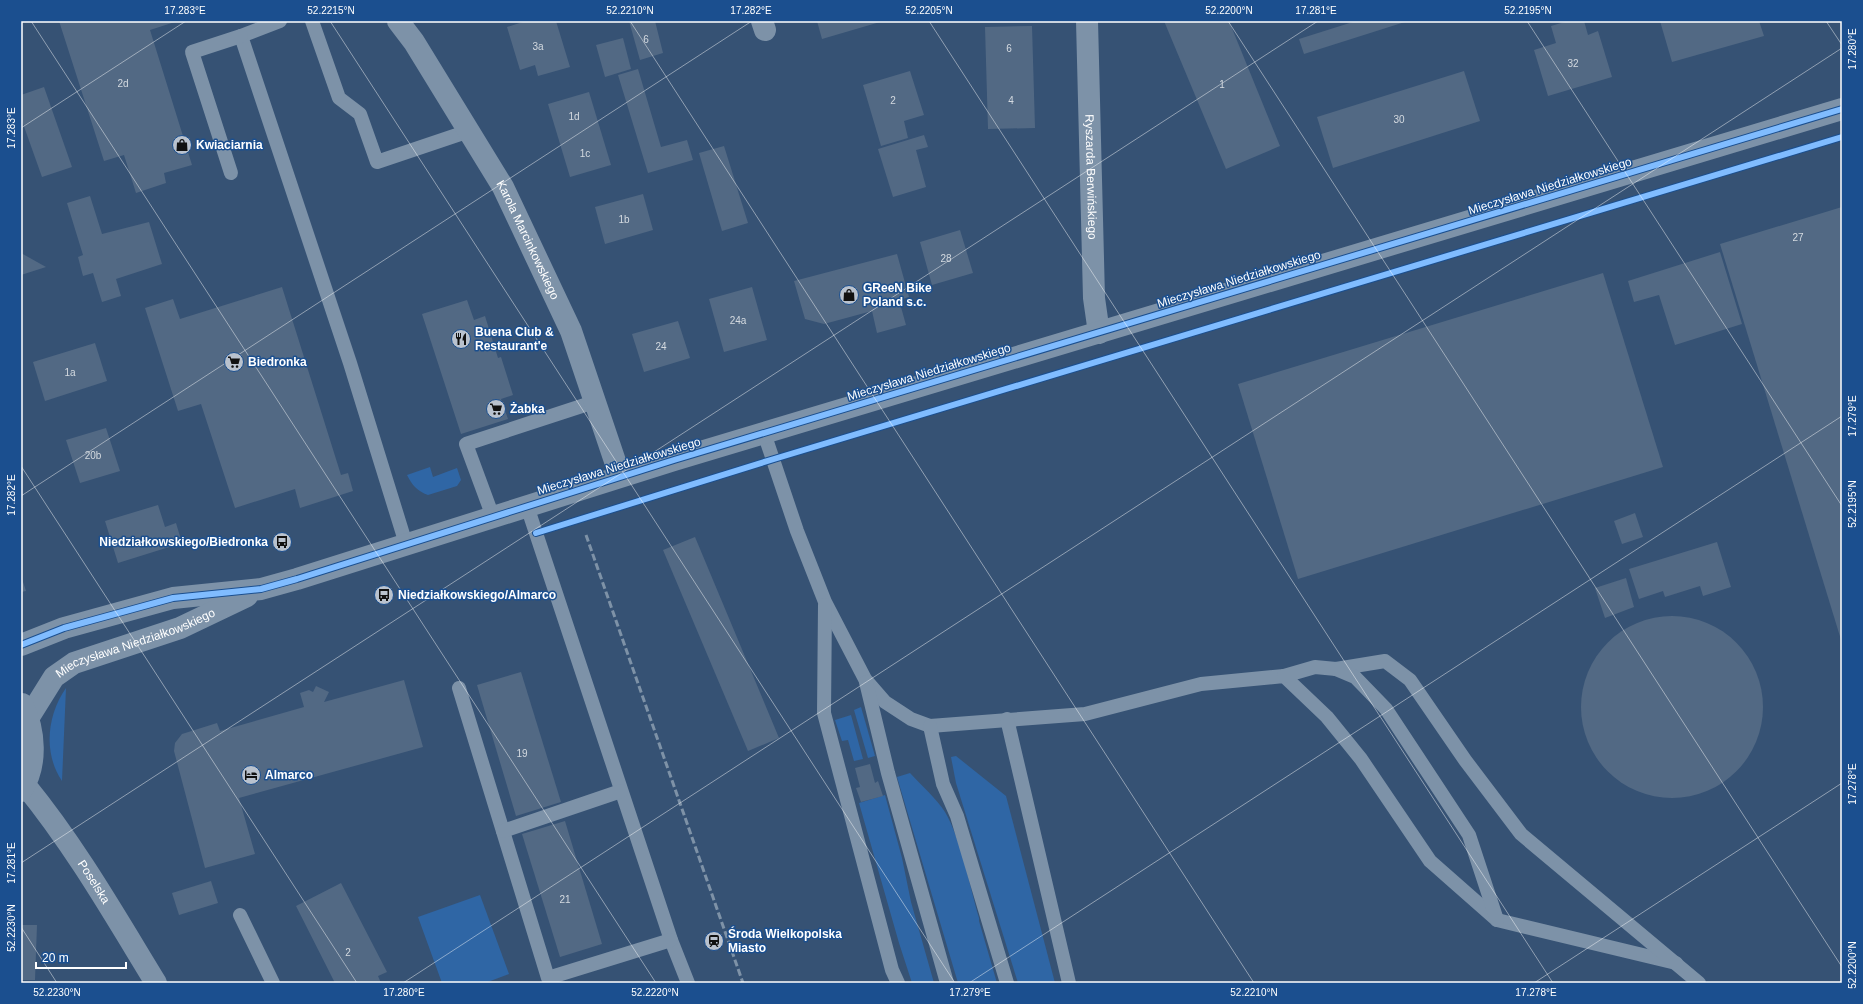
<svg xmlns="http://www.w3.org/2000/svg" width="1863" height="1004" font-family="Arial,sans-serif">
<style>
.green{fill:#2f66a5}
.building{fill:#526984}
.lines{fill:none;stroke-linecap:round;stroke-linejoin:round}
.service{stroke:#7d92a8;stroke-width:14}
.minor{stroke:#7d92a8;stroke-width:22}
.tertiary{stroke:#7d92a8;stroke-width:22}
.rail{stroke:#7e92a7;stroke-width:3;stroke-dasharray:7 3;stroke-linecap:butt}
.cycleway-casing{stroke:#1b4f8f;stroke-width:8}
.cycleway{stroke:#80bcff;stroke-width:6}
.ticks{fill:none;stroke:#fff;stroke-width:1;stroke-opacity:0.45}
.labels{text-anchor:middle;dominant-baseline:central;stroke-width:3;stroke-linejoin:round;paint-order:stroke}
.number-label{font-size:10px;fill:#d4dae0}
.poi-label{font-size:12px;font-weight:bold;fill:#fff;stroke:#1b4f8f;text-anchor:start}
.street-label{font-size:12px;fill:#fff;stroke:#1b4f8f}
.neatline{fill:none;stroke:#fff;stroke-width:1.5}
.ticks-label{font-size:10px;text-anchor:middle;fill:#fff}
</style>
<rect width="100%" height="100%" fill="#365274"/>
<g class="green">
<path d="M430 467 433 477 457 468 461 480 457 486 428 495C417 491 412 485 407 475Z"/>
<path d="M66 688 62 781C43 753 47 715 66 688Z"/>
<path d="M861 707 875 756 868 758 854 710Z"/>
<path d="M851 715 863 759 854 761 848 740 842 741 835 720Z"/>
<path d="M956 756 1006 796 1055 983H1018L956 783 951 757Z"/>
<path d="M910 773C921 785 936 798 945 812 961 839 970 887 979 918V921L997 983H958L897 777Z"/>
<path d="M885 795 902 858 911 902 934 983H912L899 943 859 803Z"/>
<path d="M480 895 509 974 485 983H442L418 917Z"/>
</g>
<g class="building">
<path d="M59 21H178L150 30 192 165 164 173 166 183 136 193 124 155 104 161Z"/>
<path d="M526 21H556L570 67 538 76 535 65 520 70 507 27Z"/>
<path d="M629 21H655L663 53 640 60Z"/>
<path d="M817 21H879L880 22 822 39Z"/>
<path d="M1164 21H1229L1280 146 1226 169Z"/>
<path d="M1356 21H1408L1304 54 1299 39Z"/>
<path d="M1568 21H1584L1588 35 1598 31 1612 77 1548 96 1534 50 1556 43 1551 26Z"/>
<path d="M1660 21H1759L1764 36 1672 62Z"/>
<path d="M1032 26 1035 128 988 129 985 27Z"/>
<path d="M623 38 631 69 605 77 596 45Z"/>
<path d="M638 69 661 147 687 140 693 160 648 173 618 75Z"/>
<path d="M910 71 924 115 904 121 908 138 881 146 863 85Z"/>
<path d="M1464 71 1480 121 1333 168 1317 117Z"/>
<path d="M44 87 72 167 42 177 21 118V95Z"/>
<path d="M589 92 611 165 570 177 548 104Z"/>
<path d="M924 135 928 147 916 150 926 187 893 197 878 149Z"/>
<path d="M724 146 748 223 722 231 699 153Z"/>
<path d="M643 194 653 230 605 244 595 207Z"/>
<path d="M90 196 102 234 149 222 162 264 116 279 121 296 102 302 93 273 83 276 78 257 83 255 67 203Z"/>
<path d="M1842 207V643L1720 244Z"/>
<path d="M960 230 973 273 932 285 920 242Z"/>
<path d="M1720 252 1742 324 1675 345 1659 295 1634 302 1628 281Z"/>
<path d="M21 253 46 267 21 275Z"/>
<path d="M897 254 909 297 899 300 906 325 877 333 872 311 824 324 805 319 794 281Z"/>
<path d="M1603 273 1663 467 1298 579 1238 384Z"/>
<path d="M282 287 341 475 348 473 353 491 300 508 295 489 235 508 201 404 178 411 145 308 173 299 180 319Z"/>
<path d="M752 287 767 340 724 352 709 299Z"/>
<path d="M467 300 474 320 485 316 498 358 501 357 513 395 501 399 508 419 461 434 422 314Z"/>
<path d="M678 321 690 358 644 372 632 334Z"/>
<path d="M95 343 107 381 45 401 33 362Z"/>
<path d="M106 428 120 471 80 483 66 440Z"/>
<path d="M158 505 165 527 176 523 182 543 118 563 105 521Z"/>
<path d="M1635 513 1643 537 1622 544 1614 521Z"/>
<path d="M695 537 779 738 748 751 663 550Z"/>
<path d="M1717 542 1731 587 1703 596 1700 586 1665 597 1663 591 1639 599 1629 569Z"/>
<path d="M21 576 26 591 21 592Z"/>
<path d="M1626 578 1634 607 1605 618 1595 588Z"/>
<circle cx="1672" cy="707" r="91"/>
<path d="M521 672 561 802 516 816 477 685Z"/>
<path d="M404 680 423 747 239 798 255 854 205 868 174 751 175 743 182 734 217 723 220 731 304 707 300 693 309 690 313 692 316 686 329 692 324 702Z"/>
<path d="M870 764 875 783 878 781 883 796 861 802 856 788 860 787 855 768Z"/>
<path d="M565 821 602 944 560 957 522 834Z"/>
<path d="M211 881 218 903 179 915 172 893Z"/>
<path d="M341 883 387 972 378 976 381 983H335L296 906Z"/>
<path d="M21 925H37L35 980H21Z"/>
</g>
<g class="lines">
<g class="service">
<path d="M280 21 241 36 350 363 406 544"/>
<path d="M312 21 339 98 360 114 377 162 469 131"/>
<path d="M231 173 192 52 241 36"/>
<path d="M764 433 797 531 825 602 865 679 885 702 911 719 930 726 1085 714 1201 684 1284 676 1327 717 1361 759 1430 861 1497 920 1676 963"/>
<path d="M527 506 671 940 688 983"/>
<path d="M493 517 466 444 594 402"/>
<path d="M825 605 824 713 892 970 898 983"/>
<path d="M1336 669 1385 661 1410 680 1465 760 1521 834 1699 983"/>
<path d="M1284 676 1315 667 1336 669 1355 677 1386 709 1469 835 1497 920"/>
<path d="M866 682 888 773 947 983"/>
<path d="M459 688 548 978 671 940"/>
<path d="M1007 719 1069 983"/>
<path d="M930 726 943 784 957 816 1007 983"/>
<path d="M503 831 621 791"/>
<path d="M240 915 273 983"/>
</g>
<g class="minor">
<path id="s1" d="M398 21 414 42 503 187 571 331 620 476"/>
<path d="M762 21 765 30"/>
<path id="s2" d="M1087 21 1094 298 1099 333"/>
</g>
<g class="tertiary">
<path d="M21 645 64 628 173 598 261 589 297 579 674 460 1842 109"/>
<path id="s3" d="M29 717 54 677 74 663 180 628 247 596"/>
<path id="s4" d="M25 785C75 846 115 916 156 983"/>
<path d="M21 791C38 765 35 730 22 704"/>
</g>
<path class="rail" d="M586 535 743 983"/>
<g class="cycleway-casing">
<g id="cycleway">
<path d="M536 533 774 459 1842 137"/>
<path d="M21 645 64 628 173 598 261 589 297 579 674 460 1842 109"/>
</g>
</g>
<use href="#cycleway" class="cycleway"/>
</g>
<path class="ticks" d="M31 21 656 983M330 21 955 983M630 21 1254 983M929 21 1553 983M1228 21 1842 967M1527 21 1842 506M1826 21 1842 45M21 128 186 21M21 466 357 983M21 496 752 21M21 863 1318 21M21 927 57 983M403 983 1842 48M969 983 1842 416M1534 983 1842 783"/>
<defs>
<g id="shop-disc" transform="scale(1)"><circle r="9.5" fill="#b9c2ce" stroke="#1b4f8f"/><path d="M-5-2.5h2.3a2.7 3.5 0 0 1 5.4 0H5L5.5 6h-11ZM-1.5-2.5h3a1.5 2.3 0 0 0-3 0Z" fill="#111"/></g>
<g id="restaurant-disc" transform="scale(1)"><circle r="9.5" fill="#b9c2ce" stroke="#1b4f8f"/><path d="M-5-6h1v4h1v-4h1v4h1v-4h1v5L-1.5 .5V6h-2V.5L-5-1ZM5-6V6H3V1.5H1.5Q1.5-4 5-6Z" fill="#111"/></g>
<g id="supermarket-disc" transform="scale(1)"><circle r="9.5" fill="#b9c2ce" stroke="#1b4f8f"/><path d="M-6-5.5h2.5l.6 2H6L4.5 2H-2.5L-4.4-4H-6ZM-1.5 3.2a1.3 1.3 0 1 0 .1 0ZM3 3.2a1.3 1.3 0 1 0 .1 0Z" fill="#111"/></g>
<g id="bus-disc" transform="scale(1)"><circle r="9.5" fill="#b9c2ce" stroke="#1b4f8f"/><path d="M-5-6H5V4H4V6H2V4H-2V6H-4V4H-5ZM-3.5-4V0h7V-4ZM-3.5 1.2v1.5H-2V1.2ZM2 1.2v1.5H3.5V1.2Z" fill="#111"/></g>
<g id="hotel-disc" transform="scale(1)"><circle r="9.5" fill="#b9c2ce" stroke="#1b4f8f"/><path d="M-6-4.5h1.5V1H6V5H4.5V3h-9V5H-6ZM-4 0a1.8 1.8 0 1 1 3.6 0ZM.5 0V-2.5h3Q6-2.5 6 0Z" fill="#111"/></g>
<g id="station-disc" transform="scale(1)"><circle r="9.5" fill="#b9c2ce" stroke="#1b4f8f"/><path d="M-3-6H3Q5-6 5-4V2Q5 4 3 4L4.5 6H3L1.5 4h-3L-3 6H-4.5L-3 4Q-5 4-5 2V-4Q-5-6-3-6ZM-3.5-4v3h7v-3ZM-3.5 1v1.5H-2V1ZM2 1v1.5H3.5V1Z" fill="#111"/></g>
</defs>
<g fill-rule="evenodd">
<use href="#shop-disc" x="182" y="145"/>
<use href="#shop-disc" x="849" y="295"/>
<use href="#restaurant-disc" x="461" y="339"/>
<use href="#supermarket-disc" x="234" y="362"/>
<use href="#supermarket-disc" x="496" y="409"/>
<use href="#bus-disc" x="282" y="542"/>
<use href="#bus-disc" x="384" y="595"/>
<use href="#hotel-disc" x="251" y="775"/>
<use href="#station-disc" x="714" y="941"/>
</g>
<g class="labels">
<g class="number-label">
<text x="646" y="39">6</text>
<text x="538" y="46">3a</text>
<text x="1009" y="48">6</text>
<text x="1573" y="63">32</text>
<text x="123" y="83">2d</text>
<text x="1222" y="84">1</text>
<text x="893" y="100">2</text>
<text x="1011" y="100">4</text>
<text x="574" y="116">1d</text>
<text x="1399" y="119">30</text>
<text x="585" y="153">1c</text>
<text x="624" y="219">1b</text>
<text x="1798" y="237">27</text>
<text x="946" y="258">28</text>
<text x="738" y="320">24a</text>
<text x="661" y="346">24</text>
<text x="70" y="372">1a</text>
<text x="93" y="455">20b</text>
<text x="522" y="753">19</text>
<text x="565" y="899">21</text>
<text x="348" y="952">2</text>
</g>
<g class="poi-label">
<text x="196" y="145">Kwiaciarnia</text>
<text x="863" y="288">GReeN Bike<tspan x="863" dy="14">Poland s.c.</tspan></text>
<text x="475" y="332">Buena Club &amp;<tspan x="475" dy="14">Restaurant'e</tspan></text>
<text x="248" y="362">Biedronka</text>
<text x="510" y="409">Żabka</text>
<text x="268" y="542" text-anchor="end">Niedziałkowskiego/Biedronka</text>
<text x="398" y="595">Niedziałkowskiego/Almarco</text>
<text x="265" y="775">Almarco</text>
<text x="728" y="934">Środa Wielkopolska<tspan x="728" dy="14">Miasto</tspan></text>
</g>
<g class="street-label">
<text stroke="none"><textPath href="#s2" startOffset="156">Ryszarda Berwińskiego</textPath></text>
<text transform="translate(1550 186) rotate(-17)">Mieczysława Niedziałkowskiego</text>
<text stroke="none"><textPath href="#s1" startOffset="255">Karola Marcinkowskiego</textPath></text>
<text transform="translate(1239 279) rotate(-17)">Mieczysława Niedziałkowskiego</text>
<text transform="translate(929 372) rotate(-17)">Mieczysława Niedziałkowskiego</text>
<text transform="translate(619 466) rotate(-17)">Mieczysława Niedziałkowskiego</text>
<text stroke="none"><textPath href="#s3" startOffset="136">Mieczysława Niedziałkowskiego</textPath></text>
<text stroke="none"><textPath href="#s4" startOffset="119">Poselska</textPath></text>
</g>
</g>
<rect width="1863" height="1004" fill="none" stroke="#1b4f8f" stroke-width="44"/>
<path d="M36 962v6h90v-6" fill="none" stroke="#ffffff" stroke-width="2"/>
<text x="42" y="962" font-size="12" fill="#ffffff" stroke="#1b4f8f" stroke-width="3" paint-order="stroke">20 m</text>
<rect x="22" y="22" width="1819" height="960" class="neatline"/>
<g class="ticks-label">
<text x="185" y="14">17.283°E</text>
<text x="331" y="14">52.2215°N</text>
<text x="630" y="14">52.2210°N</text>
<text x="751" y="14">17.282°E</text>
<text x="929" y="14">52.2205°N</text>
<text x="1229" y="14">52.2200°N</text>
<text x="1316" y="14">17.281°E</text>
<text x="1528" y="14">52.2195°N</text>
<text transform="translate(1852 49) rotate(-90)" y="4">17.280°E</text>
<text transform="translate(11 128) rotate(-90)" y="4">17.283°E</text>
<text transform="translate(1852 416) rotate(-90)" y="4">17.279°E</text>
<text transform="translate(11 495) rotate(-90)" y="4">17.282°E</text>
<text transform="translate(1852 504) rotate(-90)" y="4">52.2195°N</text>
<text transform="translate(1852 784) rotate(-90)" y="4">17.278°E</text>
<text transform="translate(11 863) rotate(-90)" y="4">17.281°E</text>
<text transform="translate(11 928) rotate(-90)" y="4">52.2230°N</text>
<text transform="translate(1852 965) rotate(-90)" y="4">52.2200°N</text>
<text x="57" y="996">52.2230°N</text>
<text x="404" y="996">17.280°E</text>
<text x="655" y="996">52.2220°N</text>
<text x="970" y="996">17.279°E</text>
<text x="1254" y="996">52.2210°N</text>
<text x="1536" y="996">17.278°E</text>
</g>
</svg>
